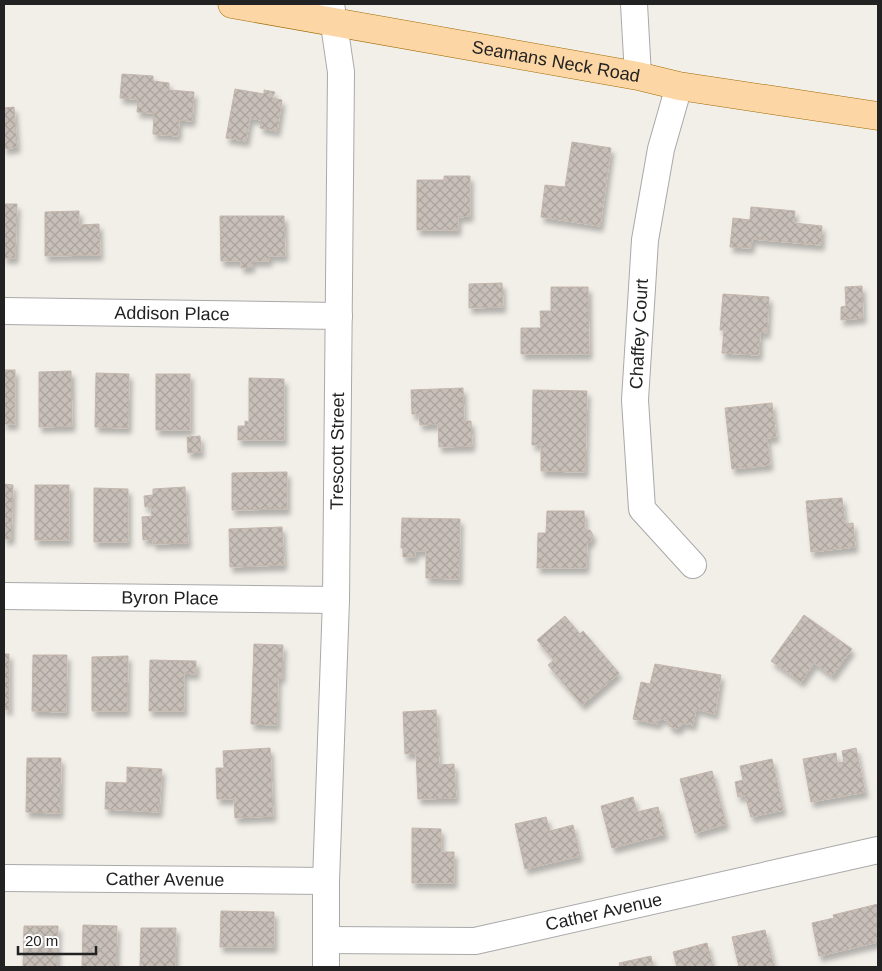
<svg xmlns="http://www.w3.org/2000/svg" width="882" height="971" font-family="Helvetica,sans-serif">
<style>
.building{fill:url(#building-cross-hatch);stroke:#c4b6ab;filter:url(#shadow)}
.lines{fill:none;stroke-linecap:round;stroke-linejoin:round}
.minor-casing{stroke:#a9a9a9;stroke-width:28}
.major-casing{stroke:#a06b00;stroke-width:29}
.minor{stroke:#fff;stroke-width:26}
.major{stroke:#fcd6a4;stroke-width:28}
.labels{text-anchor:middle;dominant-baseline:central;stroke-width:5;stroke-linejoin:round;paint-order:stroke}
.street-label{font-size:18px;fill:#222;stroke:#fff}
</style>
<defs>
<pattern id="building-cross-hatch" width="8" height="8" patternUnits="userSpaceOnUse" patternTransform="scale(1.25)"><rect width="8" height="8" fill="#c7bfb8"/><path d="M0 0l8 8M0 8l8-8" fill="none" stroke="#aba49e"/></pattern>
<filter id="shadow"><feDropShadow dx="3" dy="5.5" stdDeviation="2.5" flood-color="#0004"/></filter>
</defs>
<rect width="100%" height="100%" fill="#f2efe9"/>
<g class="building">
<path d="M122 74 153 76V81L169 83V90L194 92 192 121 179 120 178 136 153 134 154 113 137 112 138 99 120 98Z"/>
<path d="M235 89 264 94V90L275 92 272 98 282 100 277 131 260 128 261 120 250 118 246 141 226 138Z"/>
<path d="M14 107 17 147 4 149V108Z"/>
<path d="M572 142 611 148 600 226 541 217 545 185 565 187Z"/>
<path d="M444 176H470V216L458 217V230H417V180H444Z"/>
<path d="M4 204H17L15 258H4Z"/>
<path d="M751 207 795 211 794 223 822 226 821 245 752 239 751 248 730 247 733 218 750 220Z"/>
<path d="M79 211V225L99 224 100 255 45 256V212Z"/>
<path d="M220 216H284L285 256H269V261H251L252 267 241 268V261H221Z"/>
<path d="M502 283 503 307 469 308V284Z"/>
<path d="M862 286 863 318 841 320V307L846 306 845 287Z"/>
<path d="M551 287H588L589 354H521V328H541L540 311H551Z"/>
<path d="M723 294 769 297 767 333 760 332 759 355 722 353 724 330H720Z"/>
<rect x="4" y="370" width="11" height="54"/>
<path d="M71 371 72 426 39 427V372Z"/>
<path d="M96 373 129 374 128 428 95 427Z"/>
<rect x="156" y="374" width="34" height="56"/>
<path d="M249 378 284 379V440H238V426H245V421L249 422Z"/>
<path d="M463 388 464 421H471L472 446 439 447 438 424 420 425 419 414H412L411 390Z"/>
<path d="M533 390 587 391 585 472 541 471V445H532Z"/>
<path d="M772 403 776 437 767 438 770 465 732 469 725 408Z"/>
<path d="M200 436 201 452 188 453 187 437Z"/>
<path d="M287 472V509L232 510V473Z"/>
<path d="M4 484 13 485 11 539H4Z"/>
<rect x="35" y="485" width="34" height="55"/>
<path d="M185 487 188 543 153 544V539L143 540 142 517 152 516 151 506 145 507 144 496 153 495V489Z"/>
<path d="M94 488 128 489V542H94Z"/>
<path d="M842 498 845 524 853 523 855 547 811 552 806 501Z"/>
<path d="M547 511H584L585 530H590L593 535 590 542 587 543 586 568H537L538 533H546Z"/>
<path d="M402 518 460 519 459 579 426 578V551H415V557H403V548H401Z"/>
<path d="M282 527 284 565 230 567 229 529Z"/>
<path d="M804 615 852 649 832 676 814 663 801 682 771 661Z"/>
<path d="M565 616 580 634 583 631 619 673 582 705 548 665 554 660 537 640Z"/>
<path d="M254 644 283 645 282 678 278 677 277 725 251 724Z"/>
<path d="M4 654H9V710L4 709Z"/>
<path d="M33 655H67L66 712 32 711Z"/>
<path d="M128 656 127 711H92V657Z"/>
<path d="M150 660 196 661V674L184 673V711H149Z"/>
<path d="M655 664 721 675 715 714 696 709 693 725 683 723 679 728 676 729 669 726 668 720 659 719 658 724 633 719 641 682 650 684Z"/>
<path d="M436 710 439 765 454 764 456 798 418 799 416 753 405 754 403 712Z"/>
<path d="M270 748 273 816 235 818 234 799H217L216 768H224L223 751Z"/>
<path d="M856 748 865 792 811 802 803 759 836 753 837 763 844 762 842 751Z"/>
<path d="M27 758H61L60 813 26 812Z"/>
<path d="M772 759 783 810 751 817 745 795 738 797 735 782 743 780 740 766Z"/>
<path d="M127 767 162 769 159 812 105 809 106 782 127 783Z"/>
<path d="M712 771 726 824 695 833 680 779Z"/>
<path d="M633 797 637 812 658 807 665 834 612 848 601 806Z"/>
<path d="M546 817 550 831 573 825 580 856 525 869 515 824Z"/>
<path d="M412 828 441 829V852H454V883H412Z"/>
<path d="M878 904V942L819 956 812 923 834 918 833 915Z"/>
<path d="M221 911 274 912V947H220Z"/>
<path d="M83 925 117 926 116 967H82Z"/>
<path d="M24 926H58L57 967H23Z"/>
<path d="M141 928H176L175 967H140Z"/>
<path d="M765 930 774 967H739L732 937Z"/>
<path d="M707 943 713 967H677L673 952Z"/>
<path d="M651 956 653 967H620L619 963Z"/>
</g>
<g class="lines">
<g class="minor-casing">
<g id="minor">
<path d="M634 4 638 76"/>
<path d="M679 86 661 149 645 240 635 400 642 509 693 565"/>
<path id="s1" d="M4 311 339 316"/>
<path id="s2" d="M4 596 336 600"/>
<path id="s3" d="M4 878 326 881"/>
<path id="s4" d="M326 940 475 941 878 850"/>
<path id="s5" d="M326 967V881L336 600 341 72 331 4"/>
</g>
</g>
<g class="major-casing">
<g id="major">
<path id="s6" d="M232 4 638 76 679 86 878 116"/>
</g>
</g>
<use href="#minor" class="minor"/>
<use href="#major" class="major"/>
</g>
<g class="labels">
<g class="street-label">
<text stroke="none"><textPath href="#s6" startOffset="329">Seamans Neck Road</textPath></text>
<text stroke="none"><textPath href="#s1" startOffset="168">Addison Place</textPath></text>
<text transform="translate(639 334) rotate(-87)">Chaffey Court</text>
<text stroke="none"><textPath href="#s5" startOffset="516">Trescott Street</textPath></text>
<text stroke="none"><textPath href="#s2" startOffset="166">Byron Place</textPath></text>
<text stroke="none"><textPath href="#s3" startOffset="161">Cather Avenue</textPath></text>
<text stroke="none"><textPath href="#s4" startOffset="281">Cather Avenue</textPath></text>
</g>
</g>
<rect width="882" height="971" fill="none" stroke="#222222" stroke-width="10"/>
<path d="M18 946v8h78v-8" fill="none" stroke="#222222" stroke-width="2.5"/>
<text x="25" y="946" font-size="15" fill="#222222" stroke="#ffffff" stroke-width="4" paint-order="stroke">20 m</text>
</svg>
